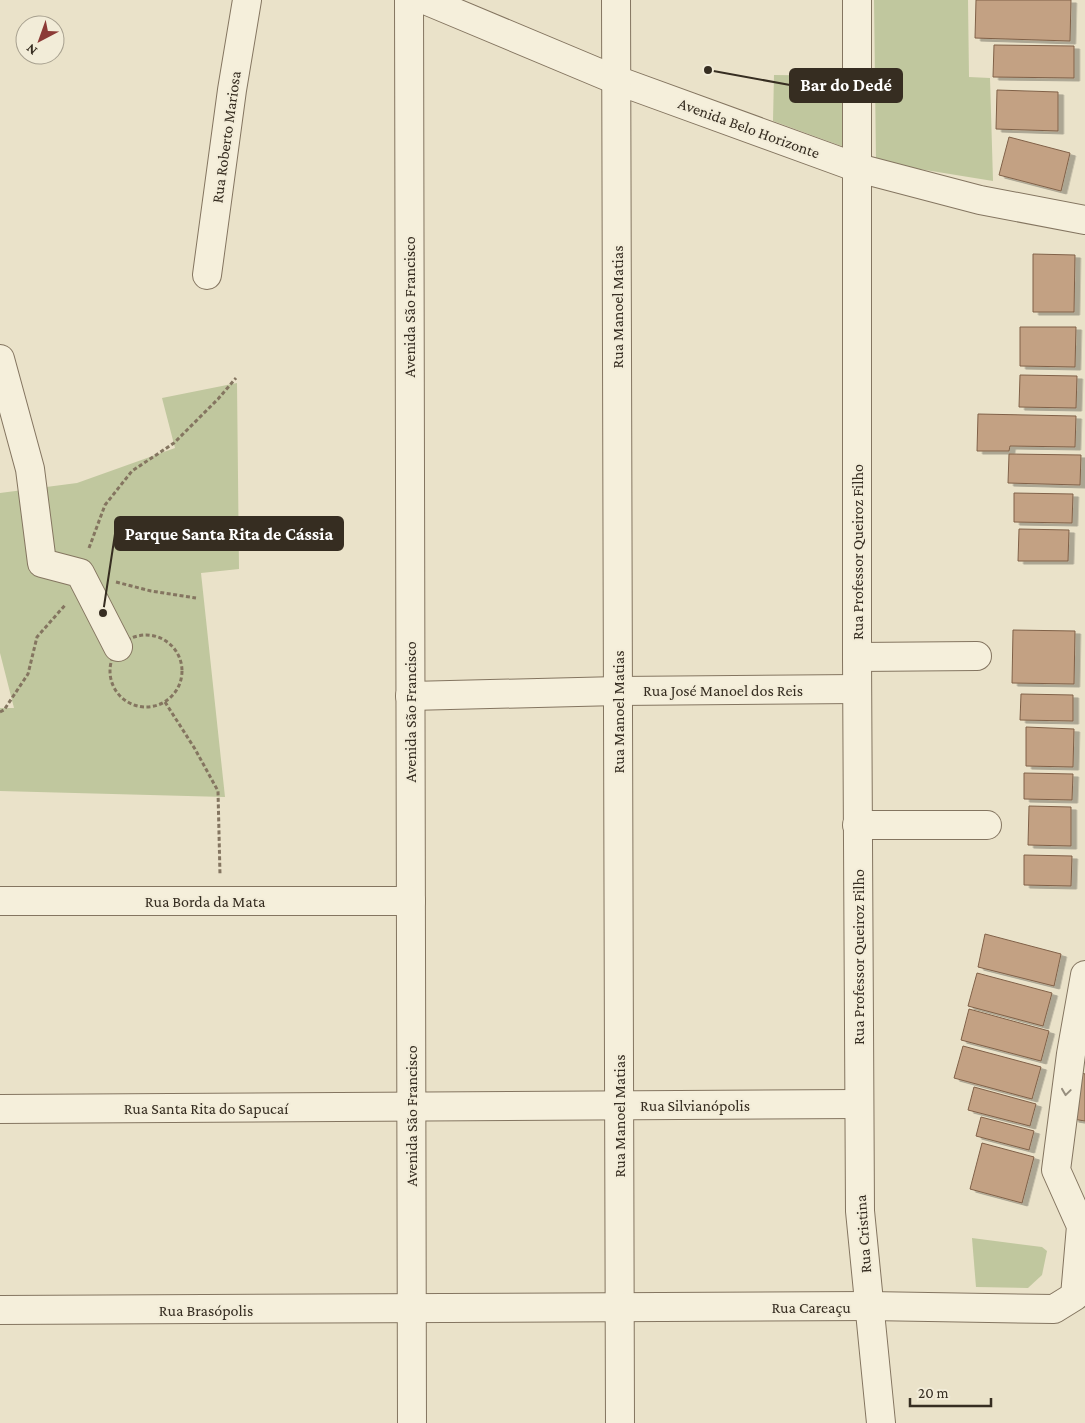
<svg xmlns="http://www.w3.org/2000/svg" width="1085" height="1423" font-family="'Crimson Pro',serif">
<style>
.green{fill:#c0c79e}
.building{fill:#c3a183;stroke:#806148;filter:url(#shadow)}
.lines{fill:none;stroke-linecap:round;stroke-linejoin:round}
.minor-casing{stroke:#847560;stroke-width:30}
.path{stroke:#847560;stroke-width:3;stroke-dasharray:4 2.5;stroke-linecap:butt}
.minor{stroke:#f5efdb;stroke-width:28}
.oneway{stroke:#968e7e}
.labels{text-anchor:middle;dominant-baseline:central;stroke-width:4;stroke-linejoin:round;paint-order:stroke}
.street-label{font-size:16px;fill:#362d21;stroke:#f2ecd8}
.leader{fill:none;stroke:#362d21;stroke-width:2}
.callout-dot{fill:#362d21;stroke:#f2ecd8;stroke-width:2}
.callout{fill:#362d21;stroke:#362d21;stroke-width:2}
.callout-label{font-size:18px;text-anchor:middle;font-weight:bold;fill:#fff}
</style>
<defs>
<filter id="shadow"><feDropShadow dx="5.5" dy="3" stdDeviation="0" flood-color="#0004"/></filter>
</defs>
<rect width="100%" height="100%" fill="#eae2c9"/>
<g class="green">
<path d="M874 0H968L969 77 990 78 993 181 876 162Z"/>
<path d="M774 75 855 76V151L773 121Z"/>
<path d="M237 383 239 569 201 573 225 797 0 791V708H14L0 653V493L77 483 175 448 162 398Z"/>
<path d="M972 1238 1042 1247 1047 1251 1042 1275 1028 1288 976 1287Z"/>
</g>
<g class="building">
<path d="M976 0H1071L1070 41 975 38Z"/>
<path d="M994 45 1074 46V78L993 77Z"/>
<path d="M997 90 1058 92V131L996 129Z"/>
<path d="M1009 137 1070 153 1061 191 999 175Z"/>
<path d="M1033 254 1075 255 1074 312H1033Z"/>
<path d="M1020 327H1076L1075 367 1020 366Z"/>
<path d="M1020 375 1077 376 1076 408 1019 407Z"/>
<path d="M978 414 1076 416 1075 447 1010 446 1009 451H977Z"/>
<path d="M1009 454 1081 455 1080 485 1008 483Z"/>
<path d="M1014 493 1073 494 1072 523 1014 522Z"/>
<path d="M1019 529 1069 530 1068 561H1018Z"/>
<path d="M1013 630 1075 631 1074 684 1012 683Z"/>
<path d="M1021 694 1073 695V721L1020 720Z"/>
<path d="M1026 727 1074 729 1073 767 1026 766Z"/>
<path d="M1024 773 1073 774 1072 800 1024 799Z"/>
<path d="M1029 806 1071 807V846L1028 845Z"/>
<path d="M1024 855 1072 856 1071 886 1024 885Z"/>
<path d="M985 934 1061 954 1054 986 978 967Z"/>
<path d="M977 973 1052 993 1043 1026 968 1006Z"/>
<path d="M969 1009 1049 1031 1041 1061 961 1040Z"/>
<path d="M963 1046 1041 1067 1032 1099 954 1078Z"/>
<path d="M1082 1073 1085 1074V1121L1073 1119Z"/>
<path d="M974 1087 1036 1104 1030 1126 968 1110Z"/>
<path d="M981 1117 1034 1131 1029 1150 976 1136Z"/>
<path d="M982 1143 1034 1157 1022 1203 970 1189Z"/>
</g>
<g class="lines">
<g class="minor-casing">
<g id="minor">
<path d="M409 0 412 1423"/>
<path d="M425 0 616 80 858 168 980 200 1085 220"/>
<path d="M616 0 620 1423"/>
<path d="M857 0V657L860 1211 881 1423"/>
<path d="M207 275 232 90 247 0"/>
<path d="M0 359 30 469 42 563 80 573 118 647"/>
<path d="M857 657 977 656"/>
<path d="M410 696 618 691 857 689"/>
<path d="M857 825H987"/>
<path d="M0 901H411"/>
<path d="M0 1109 858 1104"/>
<path d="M0 1310 869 1306 1054 1309 1075 1296 1081 1226 1056 1170 1071 1054 1085 975"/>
</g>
</g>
<g class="path">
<path d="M89 548 105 505 132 471 174 443 218 399 236 378"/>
<path d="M116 582 151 591 196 598"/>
<circle cx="146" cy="671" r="36"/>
<path d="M165 702 195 749 218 791 220 875"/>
<path d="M0 712 4 710 28 674 37 637 66 604"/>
</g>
<use href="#minor" class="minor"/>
</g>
<defs><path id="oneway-chevron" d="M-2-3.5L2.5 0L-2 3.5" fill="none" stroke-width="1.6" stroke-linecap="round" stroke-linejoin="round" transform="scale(1.25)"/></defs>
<use class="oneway" href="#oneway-chevron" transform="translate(1066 1092) rotate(98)"/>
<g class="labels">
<g class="street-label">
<text transform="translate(749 128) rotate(20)">Avenida Belo Horizonte</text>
<text transform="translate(226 137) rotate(-82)">Rua Roberto Mariosa</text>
<text transform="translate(409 307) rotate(-90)">Avenida São Francisco</text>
<text transform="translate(617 307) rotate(-90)">Rua Manoel Matias</text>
<text transform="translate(857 552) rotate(-90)">Rua Professor Queiroz Filho</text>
<text x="723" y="690">Rua José Manoel dos Reis</text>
<text transform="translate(410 712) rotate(-90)">Avenida São Francisco</text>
<text transform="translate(618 712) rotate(-90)">Rua Manoel Matias</text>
<text x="205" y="901">Rua Borda da Mata</text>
<text transform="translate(858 957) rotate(-90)">Rua Professor Queiroz Filho</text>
<text x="695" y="1105">Rua Silvianópolis</text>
<text x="206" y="1108">Rua Santa Rita do Sapucaí</text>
<text transform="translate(411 1116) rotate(-90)">Avenida São Francisco</text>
<text transform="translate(619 1116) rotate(-90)">Rua Manoel Matias</text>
<text transform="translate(863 1234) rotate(-94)">Rua Cristina</text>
<text x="811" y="1307">Rua Careaçu</text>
<text x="206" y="1310">Rua Brasópolis</text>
</g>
</g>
<path class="leader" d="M708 70L790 85M103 613L115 534"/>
<g class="callout-dot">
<circle cx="708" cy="70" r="5"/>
<circle cx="103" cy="613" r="5"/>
</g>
<g class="callout">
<rect x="790" y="69" width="112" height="33" rx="5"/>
<rect x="115" y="517" width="228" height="33" rx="5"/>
</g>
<g class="callout-label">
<text x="846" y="91">Bar do Dedé</text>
<text x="229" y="540">Parque Santa Rita de Cássia</text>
</g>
<g transform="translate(40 40) rotate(221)"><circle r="24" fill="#f2ecd8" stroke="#a7a08f"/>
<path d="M0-4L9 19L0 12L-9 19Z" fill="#8c3a36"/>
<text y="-8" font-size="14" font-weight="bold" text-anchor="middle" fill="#362d21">N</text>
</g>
<path d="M910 1398v8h81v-8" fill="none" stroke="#362d21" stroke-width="2.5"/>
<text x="918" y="1398" font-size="15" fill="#362d21" stroke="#f2ecd8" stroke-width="4" paint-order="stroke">20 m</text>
</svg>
